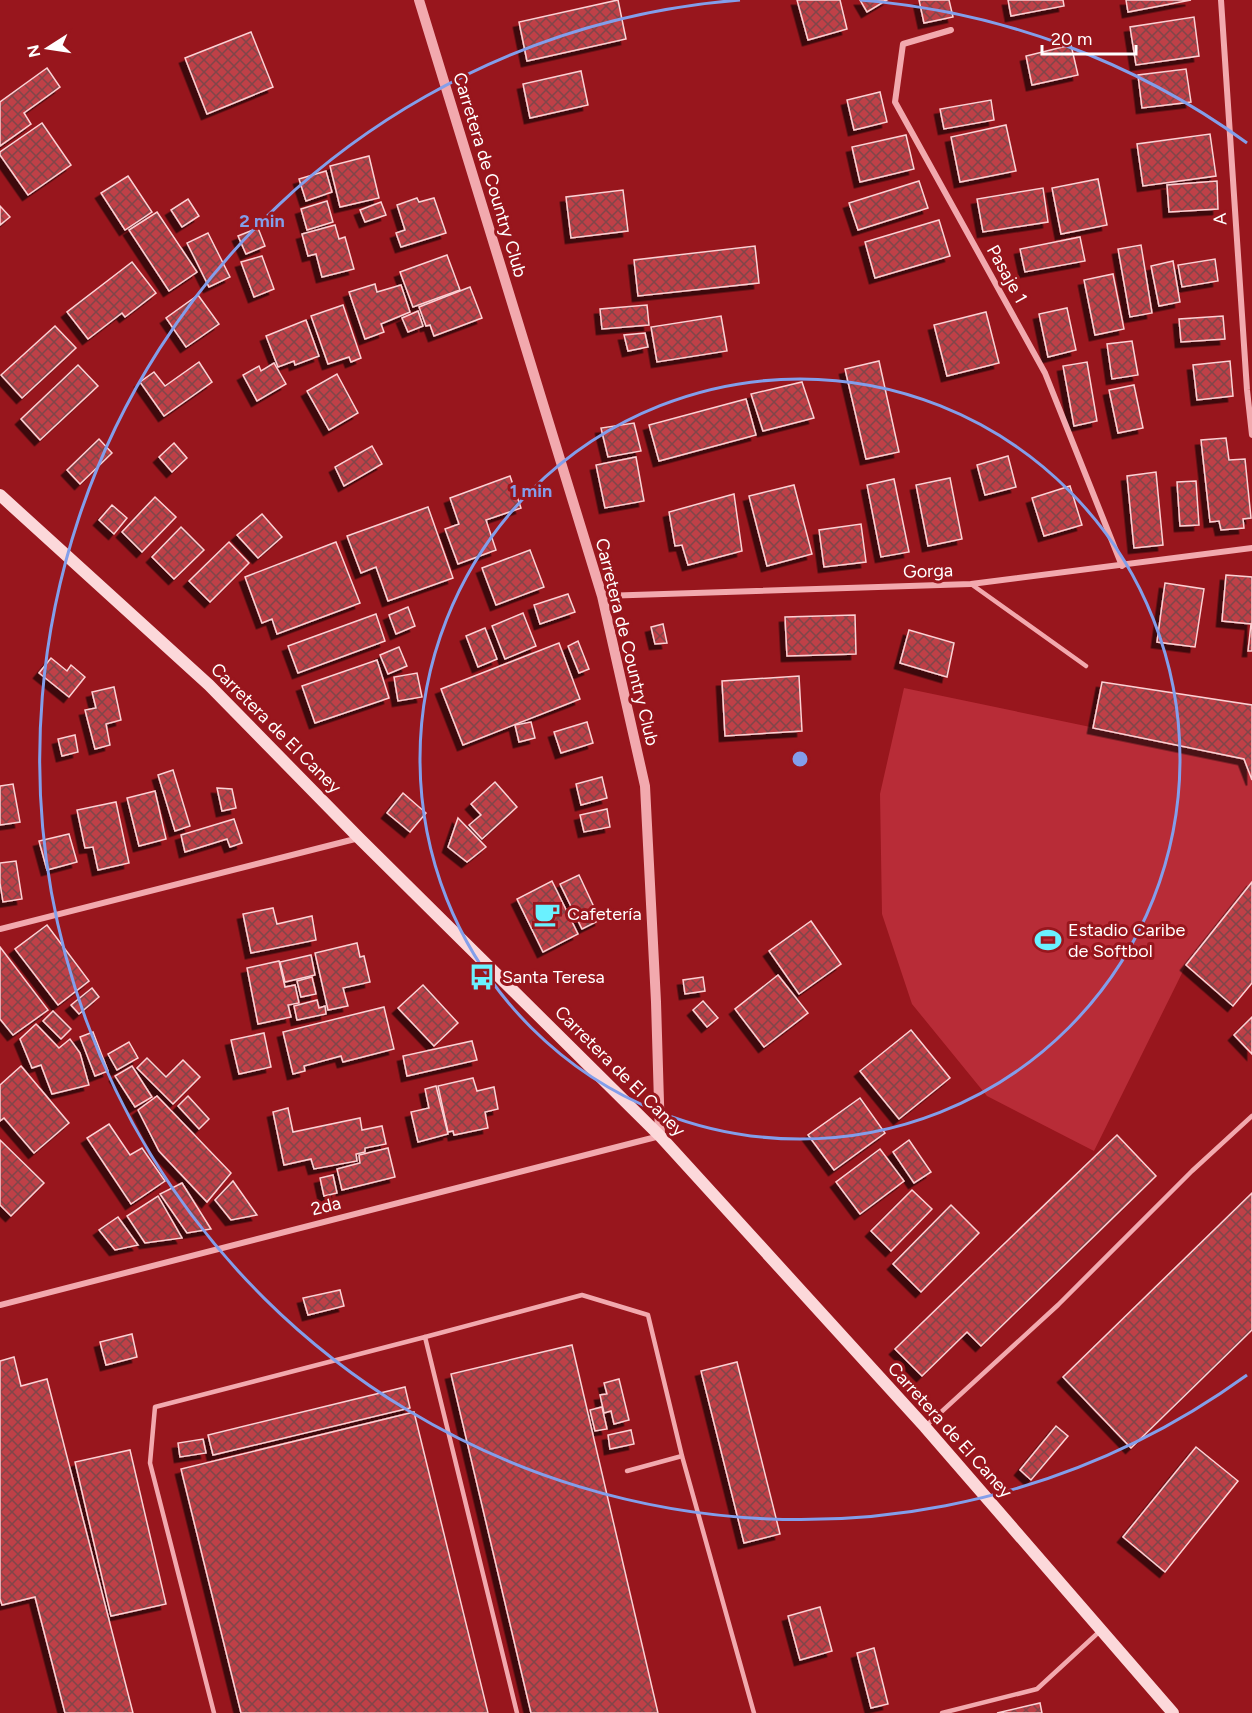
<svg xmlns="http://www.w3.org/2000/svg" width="1252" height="1713" font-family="Figtree,sans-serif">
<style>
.park{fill:#b82c37}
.building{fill:url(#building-cross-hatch);stroke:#fcd1d4;stroke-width:1.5;filter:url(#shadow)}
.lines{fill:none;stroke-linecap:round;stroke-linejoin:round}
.service{stroke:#f2a9ae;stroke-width:4.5}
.minor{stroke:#f2a9ae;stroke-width:6}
.tertiary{stroke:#f2a9ae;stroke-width:10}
.secondary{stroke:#fcd8da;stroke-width:12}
.ring{fill:none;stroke:#839eea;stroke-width:3}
.labels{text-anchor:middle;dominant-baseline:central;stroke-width:6;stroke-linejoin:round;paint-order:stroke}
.street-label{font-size:18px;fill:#fff;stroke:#98161d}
.poi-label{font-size:18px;fill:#fff;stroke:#98161d;text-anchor:start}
.centre{fill:#839eea;stroke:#98161d;stroke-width:3}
.ring-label{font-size:18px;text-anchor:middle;font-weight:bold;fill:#839eea;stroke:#98161d;stroke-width:6;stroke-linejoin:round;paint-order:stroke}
</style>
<defs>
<pattern id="building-cross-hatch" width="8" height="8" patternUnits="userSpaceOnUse" patternTransform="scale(1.5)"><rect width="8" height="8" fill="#bf3f47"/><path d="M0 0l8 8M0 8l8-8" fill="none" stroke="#80464a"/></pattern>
<filter id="shadow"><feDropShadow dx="-5.5" dy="5.5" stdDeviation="0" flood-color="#0009"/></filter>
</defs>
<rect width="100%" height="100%" fill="#98161d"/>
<path class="park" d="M904 688 1244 759 1252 780V882L1186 965 1094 1151 987 1096 912 1004 882 914 880 794Z"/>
<g class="building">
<path d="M618 0 626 39 527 61 519 22Z"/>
<path d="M797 0H840L847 29 808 40Z"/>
<path d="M860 0H887L867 12Z"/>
<path d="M919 0H949L953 17 924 23Z"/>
<path d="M1008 0H1063L1064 6 1011 16Z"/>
<path d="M1126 0H1191L1128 12Z"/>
<path d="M1194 17 1199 56 1136 65 1130 27Z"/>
<path d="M251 32 273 87 207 114 185 58Z"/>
<path d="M1071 45 1078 75 1032 85 1026 56Z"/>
<path d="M47 68 60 87 24 113 31 124 0 146V102Z"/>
<path d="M1186 69 1191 102 1142 108 1138 75Z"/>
<path d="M581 71 588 105 530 118 523 84Z"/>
<path d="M880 92 887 122 854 130 847 100Z"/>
<path d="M991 100 994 120 944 129 940 109Z"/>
<path d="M42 123 71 165 28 195 0 155V152Z"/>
<path d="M1006 125 1016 171 960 182 951 137Z"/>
<path d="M1210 134 1216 176 1143 186 1137 144Z"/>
<path d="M906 135 914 169 860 182 852 147Z"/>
<path d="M369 156 379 198 340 207 330 166Z"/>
<path d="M326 171 332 192 306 201 299 179Z"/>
<path d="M128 176 152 212 125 230 101 193Z"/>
<path d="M1098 179 1107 225 1061 234 1052 188Z"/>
<path d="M919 181 928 208 858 230 849 203Z"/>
<path d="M1217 181 1218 209 1169 212 1167 185Z"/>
<path d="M1043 188 1048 222 983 232 977 199Z"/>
<path d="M623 190 628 231 571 238 566 197Z"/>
<path d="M417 198 419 202 434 198 446 233 401 247 396 233 405 230 397 205Z"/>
<path d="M188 199 199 216 182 227 171 210Z"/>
<path d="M327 201 333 222 307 230 301 209Z"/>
<path d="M381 202 386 215 365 222 360 210Z"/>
<path d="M0 206 10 217 0 225Z"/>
<path d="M157 212 197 272 169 291 129 230Z"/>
<path d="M939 220 950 256 875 278 865 242Z"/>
<path d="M335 225 339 239 345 237 354 269 322 277 316 254 308 256 302 234Z"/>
<path d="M258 228 265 246 246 254 238 236Z"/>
<path d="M208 233 230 277 209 287 187 243Z"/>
<path d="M1080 237 1085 261 1025 272 1020 249Z"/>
<path d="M1141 245 1152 313 1130 317 1118 249Z"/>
<path d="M755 246 759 283 638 296 634 260Z"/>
<path d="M447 255 460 290 413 307 400 272Z"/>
<path d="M262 256 274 289 254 297 241 262Z"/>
<path d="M1215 259 1218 281 1182 287 1178 265Z"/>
<path d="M1173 261 1180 302 1159 306 1151 266Z"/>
<path d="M132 262 156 293 125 317 122 313 88 339 67 312Z"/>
<path d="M1113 274 1124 329 1095 335 1084 280Z"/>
<path d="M375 284 377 292 401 285 410 312 381 324 384 332 365 339 349 292Z"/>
<path d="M470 287 482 318 434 336 430 325 426 326 419 307Z"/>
<path d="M198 295 219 324 186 347 166 318Z"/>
<path d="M343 305 361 358 351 362 349 357 328 364 311 316Z"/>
<path d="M647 305 649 325 602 329 600 309Z"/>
<path d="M1067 308 1076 350 1048 357 1039 314Z"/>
<path d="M418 311 423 326 408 332 402 318Z"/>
<path d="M986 312 999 363 947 376 934 325Z"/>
<path d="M721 316 727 351 657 362 651 327Z"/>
<path d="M1223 316 1225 339 1181 342 1179 319Z"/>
<path d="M306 320 319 356 295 365 294 361 278 367 266 336Z"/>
<path d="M55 326 76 348 22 398 1 375Z"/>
<path d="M645 333 648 347 628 351 624 335Z"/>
<path d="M1132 341 1138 375 1112 379 1107 344Z"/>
<path d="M879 361 899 452 866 459 845 369Z"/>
<path d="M1230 361 1233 396 1197 400 1193 365Z"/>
<path d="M199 362 212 382 164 416 140 382 154 372 165 386Z"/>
<path d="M1087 362 1097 421 1074 426 1063 366Z"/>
<path d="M274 363 286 384 257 401 243 375 259 366 261 371Z"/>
<path d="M78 365 98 386 40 440 21 419Z"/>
<path d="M337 374 358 413 329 430 307 391Z"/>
<path d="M802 382 814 418 763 431 751 394Z"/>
<path d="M1134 385 1143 428 1118 433 1109 390Z"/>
<path d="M746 399 756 435 659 461 649 425Z"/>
<path d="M634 423 641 451 608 457 601 428Z"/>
<path d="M1226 438 1229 460 1245 459 1251 518 1243 519 1244 528 1221 530 1219 521 1210 522 1201 440Z"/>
<path d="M99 439 112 453 80 484 67 470Z"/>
<path d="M174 443 187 458 172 472 159 457Z"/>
<path d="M372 446 382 464 344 486 335 467Z"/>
<path d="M1008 456 1016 487 985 495 977 465Z"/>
<path d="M636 457 644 501 605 508 596 465Z"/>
<path d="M1156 472 1163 545 1134 548 1127 476Z"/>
<path d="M510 476 521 508 486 520 496 550 458 564 445 529 459 524 450 498Z"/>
<path d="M950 478 962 539 928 546 916 485Z"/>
<path d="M894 479 909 552 881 557 867 485Z"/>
<path d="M1196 481 1199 525 1180 526 1177 482Z"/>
<path d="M794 485 812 554 767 566 749 496Z"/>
<path d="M1070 486 1082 525 1044 536 1032 498Z"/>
<path d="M734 494 742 551 688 565 682 545 675 546 669 512Z"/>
<path d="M155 497 176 517 142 552 122 532Z"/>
<path d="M112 505 127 518 114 534 99 520Z"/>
<path d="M428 507 453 578 388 601 376 567 361 573 347 536Z"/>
<path d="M262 514 282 537 258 558 237 535Z"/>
<path d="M861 524 866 562 824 567 819 530Z"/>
<path d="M181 527 204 550 174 579 152 557Z"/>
<path d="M229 542 249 563 210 602 189 581Z"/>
<path d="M336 542 360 603 277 634 272 619 262 623 245 577Z"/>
<path d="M530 550 544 587 496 605 482 568Z"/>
<path d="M1226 575 1252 577V651H1248L1251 624 1222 621Z"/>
<path d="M1165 583 1204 589 1195 647 1157 642Z"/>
<path d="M568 594 575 612 540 624 534 605Z"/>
<path d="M408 607 415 626 396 634 389 615Z"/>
<path d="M523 613 536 646 505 659 492 626Z"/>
<path d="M376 614 385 641 298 673 288 646Z"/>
<path d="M855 615 856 654 787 656 785 617Z"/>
<path d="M663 624 667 643 655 644 651 627Z"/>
<path d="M485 628 497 659 478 667 466 636Z"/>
<path d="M909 630 954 643 947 677 900 663Z"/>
<path d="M578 641 589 669 579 673 568 646Z"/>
<path d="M559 643 580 699 463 745 441 689Z"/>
<path d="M399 647 407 666 388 674 380 655Z"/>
<path d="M51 658 67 671 71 665 85 677 69 697 39 673Z"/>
<path d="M377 660 389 698 315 723 302 686Z"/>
<path d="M417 673 422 697 398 701 394 677Z"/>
<path d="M799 676 802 731 725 736 722 681Z"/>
<path d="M1102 682 1252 705V780L1244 759 1093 728Z"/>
<path d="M114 687 121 720 106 724 110 745 95 749 85 710 96 708 92 692Z"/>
<path d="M531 722 535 738 519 742 515 725Z"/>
<path d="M587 722 593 743 561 753 554 732Z"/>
<path d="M75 735 78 752 62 756 58 739Z"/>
<path d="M173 770 190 826 175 831 158 775Z"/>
<path d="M602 777 607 798 581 805 576 784Z"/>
<path d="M495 782 517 807 482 839 469 825 481 815 471 804Z"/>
<path d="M13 784 20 822 0 825V786Z"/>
<path d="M217 788 232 789 236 808 222 811Z"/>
<path d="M155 791 166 839 139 846 127 798Z"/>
<path d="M403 793 426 813 410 832 387 813Z"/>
<path d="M116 802 129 863 98 870 93 847 85 848 77 810Z"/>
<path d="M607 809 610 827 584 832 580 815Z"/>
<path d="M458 818 486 847 467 862 448 847Z"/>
<path d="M234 819 242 843 230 847 227 839 185 852 181 835Z"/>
<path d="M69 834 77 862 47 870 39 841Z"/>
<path d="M16 861 22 899 3 902 0 883V863Z"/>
<path d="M579 875 600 920 582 929 560 884Z"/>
<path d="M552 881 578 934 543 952 517 899Z"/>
<path d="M1252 882V983L1233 1006 1186 965Z"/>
<path d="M273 908 277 924 312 916 316 940 251 953 243 914Z"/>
<path d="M811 921 841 964 799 994 769 951Z"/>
<path d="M47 925 89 981 58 1005 15 949Z"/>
<path d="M357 943 360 957 364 956 370 982 343 988 348 1006 328 1010 315 953Z"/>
<path d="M0 947 48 1010 13 1035 0 1019Z"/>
<path d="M311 955 315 975 285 982 280 962Z"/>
<path d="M279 961 285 987 295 985 299 1003 288 1005 291 1017 258 1024 247 968Z"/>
<path d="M778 975 808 1013 764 1047 735 1009Z"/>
<path d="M312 977 316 994 301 997 297 981Z"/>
<path d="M703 977 705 991 685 994 683 980Z"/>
<path d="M423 985 458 1023 434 1046 398 1008Z"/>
<path d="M92 988 99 997 79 1014 71 1005Z"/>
<path d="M317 1000 319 1008 325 1006 326 1014 297 1020 294 1006Z"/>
<path d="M703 1001 718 1018 707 1027 693 1010Z"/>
<path d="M384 1007 394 1049 343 1062 341 1056 304 1066 305 1071 293 1074 283 1032Z"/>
<path d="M53 1011 71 1029 61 1039 43 1021Z"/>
<path d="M1252 1017V1054L1234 1035Z"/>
<path d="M36 1024 59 1048 70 1039 80 1053 89 1085 52 1094 41 1065 32 1068 20 1039Z"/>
<path d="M911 1030 950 1078 899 1119 860 1071Z"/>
<path d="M93 1032 108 1071 95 1076 80 1037Z"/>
<path d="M264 1033 271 1067 239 1074 231 1040Z"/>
<path d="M472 1041 477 1060 407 1076 403 1056Z"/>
<path d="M129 1042 138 1058 117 1070 108 1054Z"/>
<path d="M147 1058 166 1077 183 1060 200 1077 173 1104 137 1068Z"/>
<path d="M21 1066 69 1123 34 1153 4 1118 0 1121V1085Z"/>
<path d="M132 1066 152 1097 135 1107 115 1076Z"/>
<path d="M473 1078 477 1091 494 1087 498 1109 485 1112 488 1128 454 1135 453 1131 448 1132 438 1086Z"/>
<path d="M436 1086 448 1134 418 1142 411 1112 429 1108 425 1089Z"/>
<path d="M157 1096 231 1173 207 1202 159 1151 138 1110Z"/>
<path d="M188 1096 209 1119 199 1129 178 1106Z"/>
<path d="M860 1098 885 1133 834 1170 808 1135Z"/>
<path d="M288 1108 293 1132 360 1118 362 1130 382 1126 386 1144 365 1148V1152L356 1154 357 1161 314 1169 311 1159 284 1165 273 1112Z"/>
<path d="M109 1124 130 1155 142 1148 165 1181 131 1204 87 1138Z"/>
<path d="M1117 1135 1156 1176 981 1346 967 1332 922 1376 895 1349Z"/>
<path d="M0 1140 44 1183 11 1216 0 1205Z"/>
<path d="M909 1140 931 1172 914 1183 893 1152Z"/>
<path d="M388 1148 395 1177 342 1190 337 1169 360 1163 359 1155Z"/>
<path d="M880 1149 904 1181 860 1214 836 1182Z"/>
<path d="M333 1175 337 1193 324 1196 320 1178Z"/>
<path d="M233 1181 257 1215 231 1220 215 1200Z"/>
<path d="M182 1183 211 1229 187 1233 160 1194Z"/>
<path d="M912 1190 932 1209 891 1251 871 1231Z"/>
<path d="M1252 1193V1330L1131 1448 1063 1377Z"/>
<path d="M158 1196 182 1238 145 1243 127 1216Z"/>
<path d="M951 1205 979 1233 921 1292 893 1264Z"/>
<path d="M118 1217 138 1245 115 1250 99 1230Z"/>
<path d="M340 1290 344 1306 308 1315 303 1298Z"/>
<path d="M132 1334 137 1357 106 1365 100 1342Z"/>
<path d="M572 1345 658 1713H531L451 1374Z"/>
<path d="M14 1357 21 1386 47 1379 133 1713H65L35 1597 2 1605 0 1599V1361Z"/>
<path d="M737 1362 780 1534 744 1543 701 1371Z"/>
<path d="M619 1379 629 1420 614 1424 611 1411 604 1413 600 1395 607 1394 604 1383Z"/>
<path d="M405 1387 410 1408 213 1455 208 1435Z"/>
<path d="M602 1407 607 1429 595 1431 590 1410Z"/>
<path d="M414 1412 488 1713H241L181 1469Z"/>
<path d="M1056 1426 1068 1436 1031 1480 1020 1470Z"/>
<path d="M631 1430 634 1444 610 1449 608 1435Z"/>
<path d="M203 1439 206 1453 180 1457 178 1443Z"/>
<path d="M1196 1447 1238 1481 1165 1572 1123 1537Z"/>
<path d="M130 1450 166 1604 111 1616 75 1462Z"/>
<path d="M820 1607 832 1651 800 1660 788 1616Z"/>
<path d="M874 1648 888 1704 871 1708 857 1653Z"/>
<path d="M1040 1703 1042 1713H997Z"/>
</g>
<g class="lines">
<g class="service">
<path d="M971 584 1086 666"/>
<path d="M425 1337 582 1295 648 1315 682 1456 754 1713"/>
<path d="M927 1425 1058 1305 1192 1171 1252 1116"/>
<path d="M627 1471 682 1456"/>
<path d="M214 1713 150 1463 155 1407 425 1337 517 1713"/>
<path d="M942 1713 1037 1689 1100 1631"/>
</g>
<g class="minor">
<path d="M1221 0 1247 390 1252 435"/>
<path d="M951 30 903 44 895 102 1045 373 1122 566"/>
<path d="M602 596 971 584 1252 548"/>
<path d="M0 929 359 838"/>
<path d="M0 1305 660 1136"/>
</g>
<path class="tertiary" d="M419 0 602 596 645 786 656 1002 660 1136"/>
<path class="secondary" d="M0 495 209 685 359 838 660 1136 925 1427 1173 1713"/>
</g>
<g class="ring">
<circle cx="800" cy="759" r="380"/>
<path d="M1247 1375A761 761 0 1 1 740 0M860 0A761 761 0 0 1 1247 143"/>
</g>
<defs>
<g id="cafe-bare" transform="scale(2.07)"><path d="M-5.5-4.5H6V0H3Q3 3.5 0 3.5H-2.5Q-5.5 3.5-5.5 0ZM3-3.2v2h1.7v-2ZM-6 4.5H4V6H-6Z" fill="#6af1ff" stroke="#98161d" stroke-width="2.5" paint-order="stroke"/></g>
<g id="stadium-bare" transform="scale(2.07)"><path d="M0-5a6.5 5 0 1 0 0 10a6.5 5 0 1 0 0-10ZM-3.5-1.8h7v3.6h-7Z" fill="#6af1ff" stroke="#98161d" stroke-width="2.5" paint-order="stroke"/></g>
<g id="bus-bare" transform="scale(2.07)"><path d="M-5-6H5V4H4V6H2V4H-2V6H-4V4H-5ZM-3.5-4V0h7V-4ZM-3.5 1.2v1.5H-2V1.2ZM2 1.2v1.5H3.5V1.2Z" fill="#6af1ff" stroke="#98161d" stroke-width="2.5" paint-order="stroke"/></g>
</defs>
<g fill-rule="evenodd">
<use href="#cafe-bare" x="547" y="914"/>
<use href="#stadium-bare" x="1048" y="940"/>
<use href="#bus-bare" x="482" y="977"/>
</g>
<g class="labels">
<g class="street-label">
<text transform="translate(490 175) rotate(73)">Carretera de Country Club</text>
<text transform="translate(1220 219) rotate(-94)">A</text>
<text transform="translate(1007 274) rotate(61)">Pasaje 1</text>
<text transform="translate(928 571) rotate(-2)">Gorga</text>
<text transform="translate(627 642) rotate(76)">Carretera de Country Club</text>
<text transform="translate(276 728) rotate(45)">Carretera de El Caney</text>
<text transform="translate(620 1071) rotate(45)">Carretera de El Caney</text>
<text transform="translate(326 1206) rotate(-14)">2da</text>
<text transform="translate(950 1430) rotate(48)">Carretera de El Caney</text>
</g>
<g class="poi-label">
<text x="567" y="914">Cafetería</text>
<text x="1068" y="930">Estadio Caribe<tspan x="1068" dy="21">de Softbol</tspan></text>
<text x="502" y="977">Santa Teresa</text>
</g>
</g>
<circle cx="800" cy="759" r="9" class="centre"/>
<g class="ring-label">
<text x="262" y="227">2 min</text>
<text x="531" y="497">1 min</text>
</g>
<g transform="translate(48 48) rotate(258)" stroke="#98161d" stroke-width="4.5" paint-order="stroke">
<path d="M0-4.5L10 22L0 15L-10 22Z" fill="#ffffff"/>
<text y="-9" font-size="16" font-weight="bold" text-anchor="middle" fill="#ffffff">N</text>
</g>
<path d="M1042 45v9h94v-9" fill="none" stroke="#ffffff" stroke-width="3"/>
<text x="1051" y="45" font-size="18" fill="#ffffff" stroke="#98161d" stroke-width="4.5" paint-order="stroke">20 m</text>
</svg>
